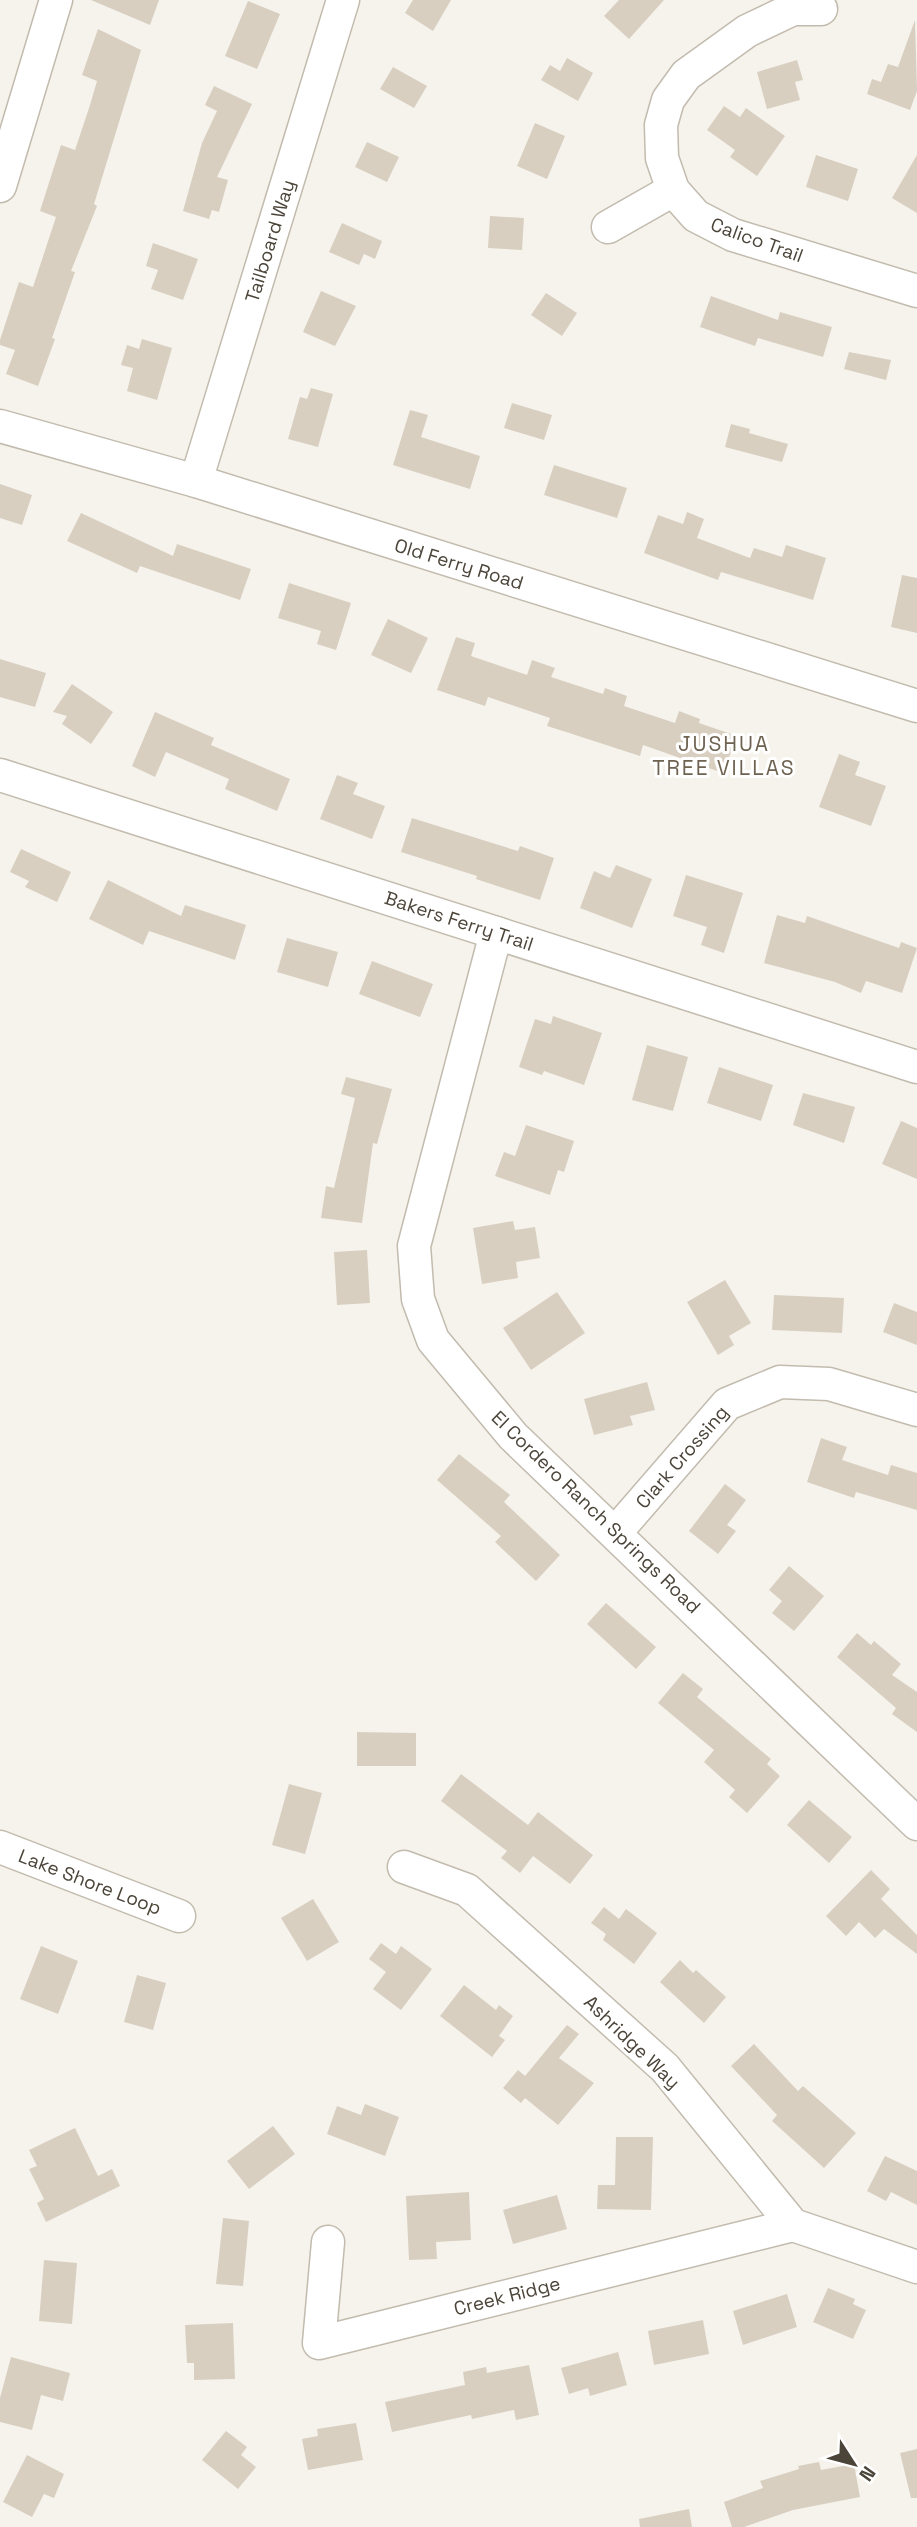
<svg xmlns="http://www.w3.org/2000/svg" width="917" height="2527" font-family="'Space Grotesk',sans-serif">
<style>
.building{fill:#d8cfc1}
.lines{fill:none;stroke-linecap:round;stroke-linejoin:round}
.minor-casing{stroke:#c2bbae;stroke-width:35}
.minor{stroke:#fff;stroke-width:32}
.labels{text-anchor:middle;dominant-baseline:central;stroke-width:6;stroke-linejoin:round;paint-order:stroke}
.street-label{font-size:19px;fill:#4b4439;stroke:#fff}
.neighbourhood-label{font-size:21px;letter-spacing:2px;fill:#6e6250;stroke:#fff}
</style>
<rect width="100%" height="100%" fill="#f6f3ec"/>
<g class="building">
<path d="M91 0H159L150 25Z"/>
<path d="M413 0H451L433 31 405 13Z"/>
<path d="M619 0H664L629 39 604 16Z"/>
<path d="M248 1 280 14 257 69 225 56Z"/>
<path d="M915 20 917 91 910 110 867 94 872 79 881 82 888 64 898 67Z"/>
<path d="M98 29 141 50 94 204 97 206 71 271 75 272 52 338 55 339 38 386 6 374 15 350 0 345V340L19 282 33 287 56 217 40 211 61 145 75 150 90 105 97 81 82 75Z"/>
<path d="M567 58 593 73 578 101 541 80 550 65 560 71Z"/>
<path d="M797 60 803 80 795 82 800 100 767 109 757 72Z"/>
<path d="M393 67 427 86 414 108 380 89Z"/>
<path d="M214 86 252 104 217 177 228 180 219 212 212 210 209 219 183 211 202 143 217 111 205 105Z"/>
<path d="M724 106 740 117 746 108 785 136 757 176 730 157 735 150 707 130Z"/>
<path d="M535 123 565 136 547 179 517 166Z"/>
<path d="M367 142 399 157 387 182 355 167Z"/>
<path d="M816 155 858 169 848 201 806 187Z"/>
<path d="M917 155V213L892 198Z"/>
<path d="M490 216 524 218 522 250 488 248Z"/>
<path d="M342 223 382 241 375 259 364 254 359 265 329 252Z"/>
<path d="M153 243 198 259 183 300 151 289 158 270 146 266Z"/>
<path d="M321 291 356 306 335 346 303 332Z"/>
<path d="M546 293 577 313 562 336 531 315Z"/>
<path d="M711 296 778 320 780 312 832 327 823 357 758 338 755 346 700 327Z"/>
<path d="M142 339 172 348 157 400 127 391 133 368 121 365 127 345 139 349Z"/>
<path d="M849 352 891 360 886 380 844 369Z"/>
<path d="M311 388 333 394 318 447 288 439 300 397 307 399Z"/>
<path d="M512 403 552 415 544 440 504 428Z"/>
<path d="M410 410 428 415 421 437 480 456 470 489 393 465Z"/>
<path d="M731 424 750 429 749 433 788 444 782 462 725 447Z"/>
<path d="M554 465 627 488 617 518 544 495Z"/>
<path d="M0 484 32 495 22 525 0 518Z"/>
<path d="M687 512 704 519 697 538 750 558 754 548 782 557 786 545 826 558 813 600 721 572 718 580 644 553 658 515 683 524Z"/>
<path d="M81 513 173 556 177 544 251 569 240 600 140 566 137 573 67 541Z"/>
<path d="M902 575 917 578V633L891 627Z"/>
<path d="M289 583 351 603 336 650 317 644 321 631 278 618Z"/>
<path d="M388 619 428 638 411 673 371 655Z"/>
<path d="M456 637 475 643 471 656 527 675 532 660 555 668 551 677 603 694 605 688 627 696 624 706 675 723 679 711 700 719 699 723 737 736 723 773 643 745 640 756 563 731 547 726 550 718 488 697 485 706 437 690Z"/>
<path d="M0 659 46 673 35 707 0 697Z"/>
<path d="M72 684 113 712 91 744 62 724 67 716 53 712Z"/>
<path d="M155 712 214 738 211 745 290 779 277 811 225 789 229 779 166 752 155 777 132 766Z"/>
<path d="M839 754 860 762 855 775 886 786 871 826 819 807Z"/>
<path d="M337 775 358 783 353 794 385 806 372 839 320 819Z"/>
<path d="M412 818 518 851 520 846 554 858 540 900 476 879 477 876 401 852Z"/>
<path d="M21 849 71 872 57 902 25 887 29 881 10 872Z"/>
<path d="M616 865 652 879 632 928 580 908 594 871 610 878Z"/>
<path d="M686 875 743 893 724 953 701 945 707 927 673 916Z"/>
<path d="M108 880 181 916 185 905 246 925 235 960 149 931 143 945 89 919Z"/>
<path d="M777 915 805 923 807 916 899 948 901 942 917 948 902 993 866 981 861 993 835 982 764 963Z"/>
<path d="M287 938 338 952 328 987 277 972Z"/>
<path d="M372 961 433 984 420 1017 359 994Z"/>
<path d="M553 1016 602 1033 584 1085 544 1071 542 1075 519 1067 535 1019 551 1024Z"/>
<path d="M647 1045 688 1057 673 1111 632 1100Z"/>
<path d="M719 1067 773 1085 761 1121 707 1103Z"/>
<path d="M346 1077 392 1089 377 1144 373 1143 362 1223 321 1218 326 1186 334 1188 355 1098 341 1094Z"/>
<path d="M803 1093 855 1107 844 1143 793 1125Z"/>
<path d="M901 1121 917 1128V1179L882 1164Z"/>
<path d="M526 1125 574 1141 564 1172 558 1170 550 1195 495 1176 504 1152 515 1156Z"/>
<path d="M513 1221 515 1230 535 1227 540 1258 516 1262 518 1278 482 1284 473 1228Z"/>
<path d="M367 1250 370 1303 337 1305 334 1252Z"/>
<path d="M725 1280 751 1323 729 1336 734 1345 718 1355 687 1302Z"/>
<path d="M557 1292 585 1333 531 1370 503 1328Z"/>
<path d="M774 1295 844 1298 842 1333 772 1330Z"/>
<path d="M894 1303 917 1312V1345L883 1332Z"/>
<path d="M647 1382 655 1410 630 1416 633 1425 594 1435 584 1399Z"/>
<path d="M821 1438 847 1447 842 1460 888 1475 891 1465 917 1473V1510L856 1492 854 1498 807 1482Z"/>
<path d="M459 1454 510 1495 504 1502 560 1555 536 1581 495 1542 501 1536 437 1480Z"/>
<path d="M725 1484 746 1500 727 1525 736 1531 718 1554 689 1531Z"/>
<path d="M789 1566 824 1596 794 1631 772 1613 782 1601 769 1590Z"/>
<path d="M606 1603 656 1647 636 1669 587 1624Z"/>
<path d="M857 1633 871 1645 874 1641 901 1664 892 1675 917 1692V1732L892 1714 896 1708 837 1657Z"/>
<path d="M683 1673 703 1689 697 1697 771 1759 767 1764 780 1776 747 1813 729 1797 735 1790 704 1762 714 1750 658 1703Z"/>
<path d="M357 1732 416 1733V1766H357Z"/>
<path d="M461 1774 528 1825 538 1812 593 1855 570 1884 533 1856 520 1873 501 1858 507 1851 441 1801Z"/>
<path d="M289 1784 322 1793 305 1854 272 1845Z"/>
<path d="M809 1800 852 1837 829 1863 787 1825Z"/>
<path d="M871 1870 890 1889 881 1899 917 1935V1954L884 1929 875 1938 859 1922 846 1936 826 1916Z"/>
<path d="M313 1899 339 1942 307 1961 281 1918Z"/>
<path d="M604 1907 619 1919 626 1909 657 1933 634 1964 603 1940 606 1934 591 1923Z"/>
<path d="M381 1943 396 1954 401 1946 432 1969 401 2010 373 1989 386 1972 369 1959Z"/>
<path d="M41 1946 78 1961 58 2014 20 1999Z"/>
<path d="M680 1960 693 1973 696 1970 726 1997 704 2023 660 1982Z"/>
<path d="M137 1975 166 1983 153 2030 124 2022Z"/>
<path d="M464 1985 496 2010 499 2005 513 2016 499 2036 505 2040 492 2057 440 2016Z"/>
<path d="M567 2025 579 2034 559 2058 594 2083 558 2125 525 2098 521 2103 503 2088 518 2070 525 2076Z"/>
<path d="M754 2044 798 2091 803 2086 856 2133 824 2168 772 2121 777 2115 731 2066Z"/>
<path d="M365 2104 399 2117 385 2156 327 2134 337 2106 361 2115Z"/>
<path d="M273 2126 295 2154 249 2189 227 2161Z"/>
<path d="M75 2128 98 2176 112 2169 120 2186 46 2222 37 2203 44 2199 29 2169 37 2166 29 2150Z"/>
<path d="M616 2137H653L651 2210 597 2209 598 2185H615Z"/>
<path d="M885 2156 917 2171V2205L891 2192 886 2201 867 2191Z"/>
<path d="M469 2192 471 2240 436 2242 437 2259 409 2260 406 2196Z"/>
<path d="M557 2195 567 2229 513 2244 503 2210Z"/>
<path d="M223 2218 249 2221 243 2286 216 2284Z"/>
<path d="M44 2260 77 2263 72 2324 39 2321Z"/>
<path d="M828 2288 855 2299 853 2304 866 2310 853 2339 813 2322Z"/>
<path d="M787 2294 797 2327 743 2345 733 2311Z"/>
<path d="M703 2320 709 2354 654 2365 648 2331Z"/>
<path d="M233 2323 235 2379 194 2380V2363H187L185 2325Z"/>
<path d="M618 2352 627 2385 590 2396 588 2388 569 2394 561 2368Z"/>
<path d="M11 2357 70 2373 63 2401 41 2395 32 2430 0 2422V2398Z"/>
<path d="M529 2365 539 2415 516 2420 514 2410 472 2419 471 2415 392 2432 385 2402 465 2385 463 2372 486 2367 487 2373Z"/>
<path d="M356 2423 363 2460 308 2470 302 2439 318 2436 317 2429Z"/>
<path d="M226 2431 247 2447 241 2455 256 2467 238 2489 202 2460Z"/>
<path d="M917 2449V2498H911L900 2453Z"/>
<path d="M27 2455 64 2474 54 2498 44 2494 32 2517 3 2502Z"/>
<path d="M819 2462 821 2470 854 2464 860 2497 793 2510 744 2527H732L724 2502 763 2488 760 2481 799 2469 798 2466Z"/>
<path d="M689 2509 692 2527H640L639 2519Z"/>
</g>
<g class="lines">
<g class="minor-casing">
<g id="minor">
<path d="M821 9H793L747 31 686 75 668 100 661 125 662 158 673 190 696 216 733 235 917 291"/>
<path d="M0 186 56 0"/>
<path d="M608 227 673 190"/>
<path d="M0 426 196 481 917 706"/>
<path d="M196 481 343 0"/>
<path d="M0 775 917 1067"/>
<path d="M496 933 414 1246 418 1299 433 1340 513 1436 917 1824"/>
<path d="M616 1532 727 1404 780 1382 829 1384 917 1410"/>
<path d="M0 1847 179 1916"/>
<path d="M404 1867 467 1890 665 2068 793 2225 917 2267"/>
<path d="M328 2242 319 2343 793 2225"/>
</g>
</g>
<use href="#minor" class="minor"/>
</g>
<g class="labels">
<g class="street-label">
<text transform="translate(757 240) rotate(20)">Calico Trail</text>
<text transform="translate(270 241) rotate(-73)">Tailboard Way</text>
<text transform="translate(459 564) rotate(17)">Old Ferry Road</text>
<text transform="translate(459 921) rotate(18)">Bakers Ferry Trail</text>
<text transform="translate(682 1457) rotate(-49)">Clark Crossing</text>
<text transform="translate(596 1512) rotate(44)">El Cordero Ranch Springs Road</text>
<text transform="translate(90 1882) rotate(21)">Lake Shore Loop</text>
<text transform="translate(632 2042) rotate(44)">Ashridge Way</text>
<text transform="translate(507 2296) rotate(-14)">Creek Ridge</text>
</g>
<g class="neighbourhood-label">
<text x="724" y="743">JUSHUA<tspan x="724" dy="24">TREE VILLAS</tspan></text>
</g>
</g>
<g transform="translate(854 2464) rotate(126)" stroke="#ffffff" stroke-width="5" paint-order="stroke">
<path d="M0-5L12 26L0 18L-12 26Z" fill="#4b4439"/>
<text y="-10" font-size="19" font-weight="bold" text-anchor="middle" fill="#4b4439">N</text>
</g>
</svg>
